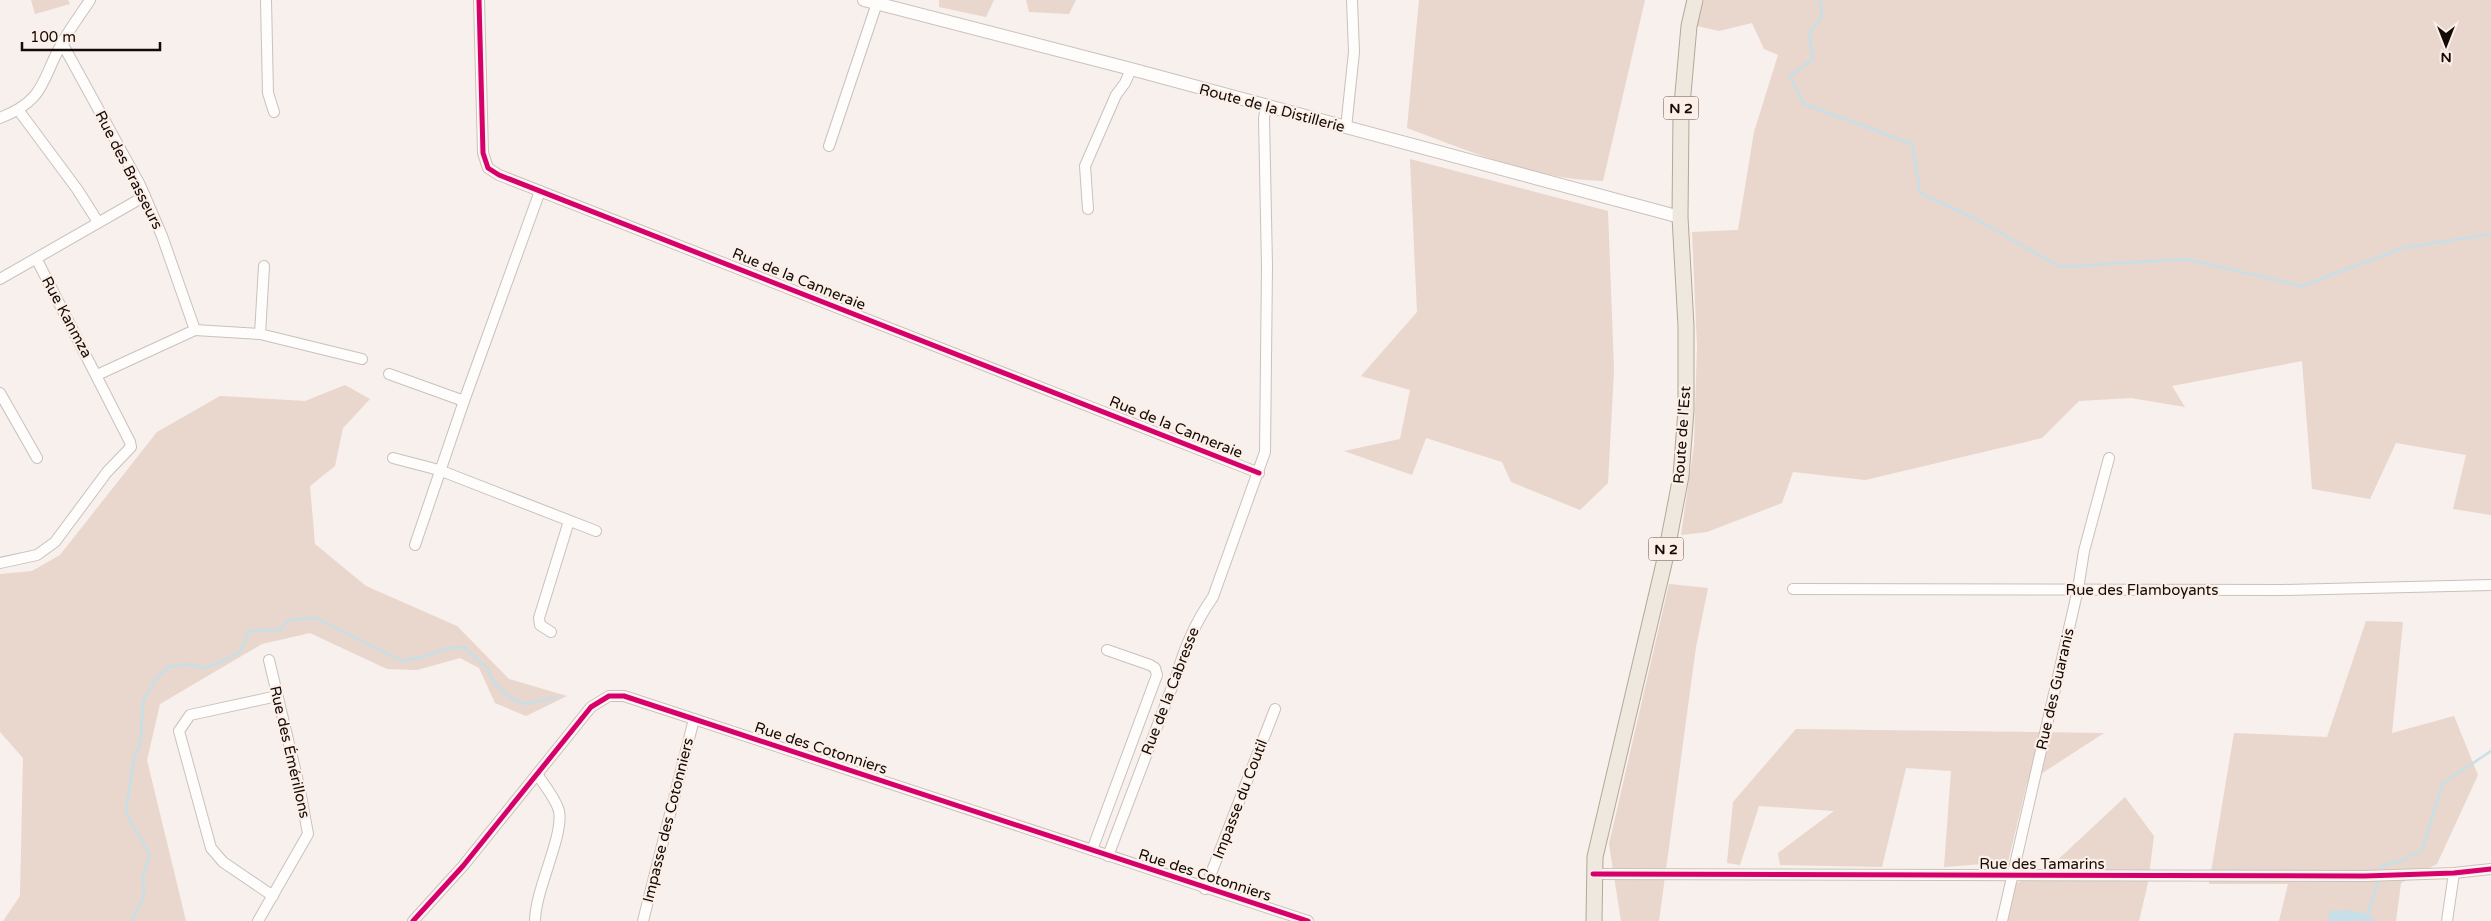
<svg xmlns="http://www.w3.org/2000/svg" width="2491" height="921" font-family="'Varela Round',sans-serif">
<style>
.green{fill:#e9d6cc}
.water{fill:#c7e0e8}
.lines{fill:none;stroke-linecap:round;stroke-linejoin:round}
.stream{stroke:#c7e0e8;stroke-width:2.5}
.minor-casing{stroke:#c9c1bc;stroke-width:12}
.tertiary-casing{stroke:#c9c1bc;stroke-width:14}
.primary-casing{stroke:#b4a796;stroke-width:17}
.minor{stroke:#fefdfc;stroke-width:10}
.tertiary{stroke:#fefdfc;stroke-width:12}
.primary{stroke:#efe8df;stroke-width:15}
.cycleway-casing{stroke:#fcefe8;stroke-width:8}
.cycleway{stroke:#d6006c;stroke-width:5}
.labels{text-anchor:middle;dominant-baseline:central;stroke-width:4.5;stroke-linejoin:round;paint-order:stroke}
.shield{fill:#fcefe8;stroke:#5a4f4a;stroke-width:1}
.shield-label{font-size:14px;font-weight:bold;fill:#150b06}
.street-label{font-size:15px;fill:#150b06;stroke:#fcefe8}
</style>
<rect width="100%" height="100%" fill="#f7f0ec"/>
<g class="green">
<path d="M31 0H68L70 4 35 14Z"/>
<path d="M939 0H994L986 17 939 7Z"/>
<path d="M1026 0H1076L1069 14 1029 12Z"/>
<path d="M1419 0H1645L1603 181C1535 180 1470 151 1407 128Z"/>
<path d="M1704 0H2491V515L2453 509 2466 455 2396 443 2370 499 2312 489 2302 361 2172 386 2185 407 2131 398 2079 401 2042 438 1865 480 1793 472 1782 503 1707 532 1681 535 1694 445 1697 346 1692 232 1738 230 1754 132 1778 55 1764 49 1752 23 1719 31 1697 26Z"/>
<path d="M1410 159 1608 211 1614 370 1608 483 1580 510 1511 482 1502 462 1426 438 1412 475 1344 451 1400 439 1410 390 1361 376 1417 312Z"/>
<path d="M345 385 370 399 343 428 335 466 310 486 315 544 366 586 457 626 509 679 567 696 526 716 495 703 479 668 460 658 417 670 387 669 310 633 262 644 160 704 147 760 186 921H3L20 896 23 758 0 732V574L32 571 60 555 157 432 220 396 305 401Z"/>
<path d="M1669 584 1708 588 1696 647 1659 921H1621L1609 844Z"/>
<path d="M2366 621 2403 622 2392 733 2454 716 2478 775 2437 864 2401 883 2396 921H2279L2288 884H2209L2234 733 2327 737Z"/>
<path d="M1796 729 2104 733 2027 783 2008 862 1944 867 1951 771 1906 768 1882 867 1780 865 1778 853 1834 811 1759 806 1740 865 1727 863 1733 802Z"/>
<path d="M2125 797 2154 836 2148 883 2139 921H1998L2006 888 2048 869Z"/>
</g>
<path class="water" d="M2348 910 2368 914 2376 921H2327L2331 911Z"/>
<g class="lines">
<g class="stream">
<path d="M1820 0 1822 17 1809 33 1813 58 1790 77 1804 104 1912 144 1920 193 1974 218 2060 267 2185 259 2302 286 2403 248 2491 234"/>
<path d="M2380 873 2382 866 2403 860 2422 850 2443 783 2491 751"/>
<path d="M131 921 144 897 143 877 150 855 126 813 134 757 140 746 143 702 155 680 168 667 189 664 204 668 223 661 241 651 249 631 280 630 289 620 316 618 402 661 430 655 449 648 464 647 487 668 494 683 512 699 524 704 555 698"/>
<path d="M2369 921 2368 914 2379 879"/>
</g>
<g class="minor-casing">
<g id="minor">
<path d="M266 0 268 93 274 112"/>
<path d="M479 0 483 153 488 168 499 175 1259 473"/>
<path d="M62 43 140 185 162 236 195 330"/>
<path d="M19 111 77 189 98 222"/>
<path d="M0 118C46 100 41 80 62 43 70 28 81 14 90 0"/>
<path d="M1346 128 1354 52 1352 0"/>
<path d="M829 146 877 3"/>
<path d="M1088 209 1085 166 1116 95 1125 83 1131 69"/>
<path d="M0 279 145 196"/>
<path d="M195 330 260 334 362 359"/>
<path d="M260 334 264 266"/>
<path d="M389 374 464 401"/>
<path d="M97 375 195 330"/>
<path d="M0 393 37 458"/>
<path d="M393 458 439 470 596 531"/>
<path d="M415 545 464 401 540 191"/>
<path d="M0 563 37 555 55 542 107 472 131 447 130 442 37 260"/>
<path d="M1793 589 2282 590 2491 585"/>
<path d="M551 632 540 625 539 618 569 521"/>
<path d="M1092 850 1157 675 1155 668 1150 665 1107 650"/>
<path d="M1108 856 1177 674C1185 646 1196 621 1213 597L1265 452 1267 266 1264 118 1266 106"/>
<path d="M1593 874 2365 876 2454 873 2491 869"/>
<path d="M1205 889 1275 709"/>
<path d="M273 896 223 862 211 848 179 731 190 715 277 696"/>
<path d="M258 921 308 834 300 790 269 660"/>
<path d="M413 921 463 866 591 707 609 696H624L694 719 1308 921"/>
<path d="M535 921C535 890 564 836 559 811 556 799 544 785 537 774"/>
<path d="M643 921 694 719"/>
<path d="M2002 921 2078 589 2084 551 2109 458"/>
<path d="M2447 921 2454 873"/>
</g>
</g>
<g class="tertiary-casing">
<path id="tertiary" d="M864 0 1131 69 1680 217"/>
</g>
<g class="primary-casing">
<path id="primary" d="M1594 921 1595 857 1665 559 1681 476 1686 410V326L1680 217 1681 116 1689 26 1695 0"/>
</g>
<use href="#minor" class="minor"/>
<use href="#tertiary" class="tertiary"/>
<use href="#primary" class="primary"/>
<g class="cycleway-casing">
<g id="cycleway">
<path d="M479 0 483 153 488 168 499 175 1259 473"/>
<path d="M1593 874 2365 876 2454 873 2491 869"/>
<path d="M413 921 463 866 591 707 609 696H624L694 719 1308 921"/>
</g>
</g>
<use href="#cycleway" class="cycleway"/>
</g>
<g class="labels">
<g class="shield">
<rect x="1663.5" y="96.5" width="35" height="23" rx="4"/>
<rect x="1648.5" y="537.5" width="35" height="23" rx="4"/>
</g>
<g class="shield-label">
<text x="1681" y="108">N 2</text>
<text x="1666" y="549">N 2</text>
</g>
<g class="street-label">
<text transform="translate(1272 108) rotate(15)">Route de la Distillerie</text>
<text transform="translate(129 170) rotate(63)">Rue des Brasseurs</text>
<text transform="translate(799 279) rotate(22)">Rue de la Canneraie</text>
<text transform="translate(67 317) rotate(62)">Rue Kanmza</text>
<text transform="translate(1176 427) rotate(22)">Rue de la Canneraie</text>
<text transform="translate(1682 435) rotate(-86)">Route de l'Est</text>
<text x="2142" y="590">Rue des Flamboyants</text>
<text transform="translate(2055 689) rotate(-77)">Rue des Guaranis</text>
<text transform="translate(1170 691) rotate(-69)">Rue de la Cabresse</text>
<text transform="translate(821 748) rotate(18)">Rue des Cotonniers</text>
<text transform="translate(290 752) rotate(77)">Rue des Émérillons</text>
<text transform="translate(1240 799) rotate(-69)">Impasse du Coutil</text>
<text transform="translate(668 820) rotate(-76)">Impasse des Cotonniers</text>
<text x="2042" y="864">Rue des Tamarins</text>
<text transform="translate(1205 875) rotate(18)">Rue des Cotonniers</text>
</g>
</g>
<g transform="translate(2446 45) rotate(180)" stroke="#fcefe8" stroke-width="4" paint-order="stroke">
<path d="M0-4L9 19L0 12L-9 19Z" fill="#150b06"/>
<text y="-8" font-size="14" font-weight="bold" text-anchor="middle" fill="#150b06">N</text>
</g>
<path d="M22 42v8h138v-8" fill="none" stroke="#150b06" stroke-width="2.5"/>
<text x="30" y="42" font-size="15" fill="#150b06" stroke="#fcefe8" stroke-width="4" paint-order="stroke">100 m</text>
</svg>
